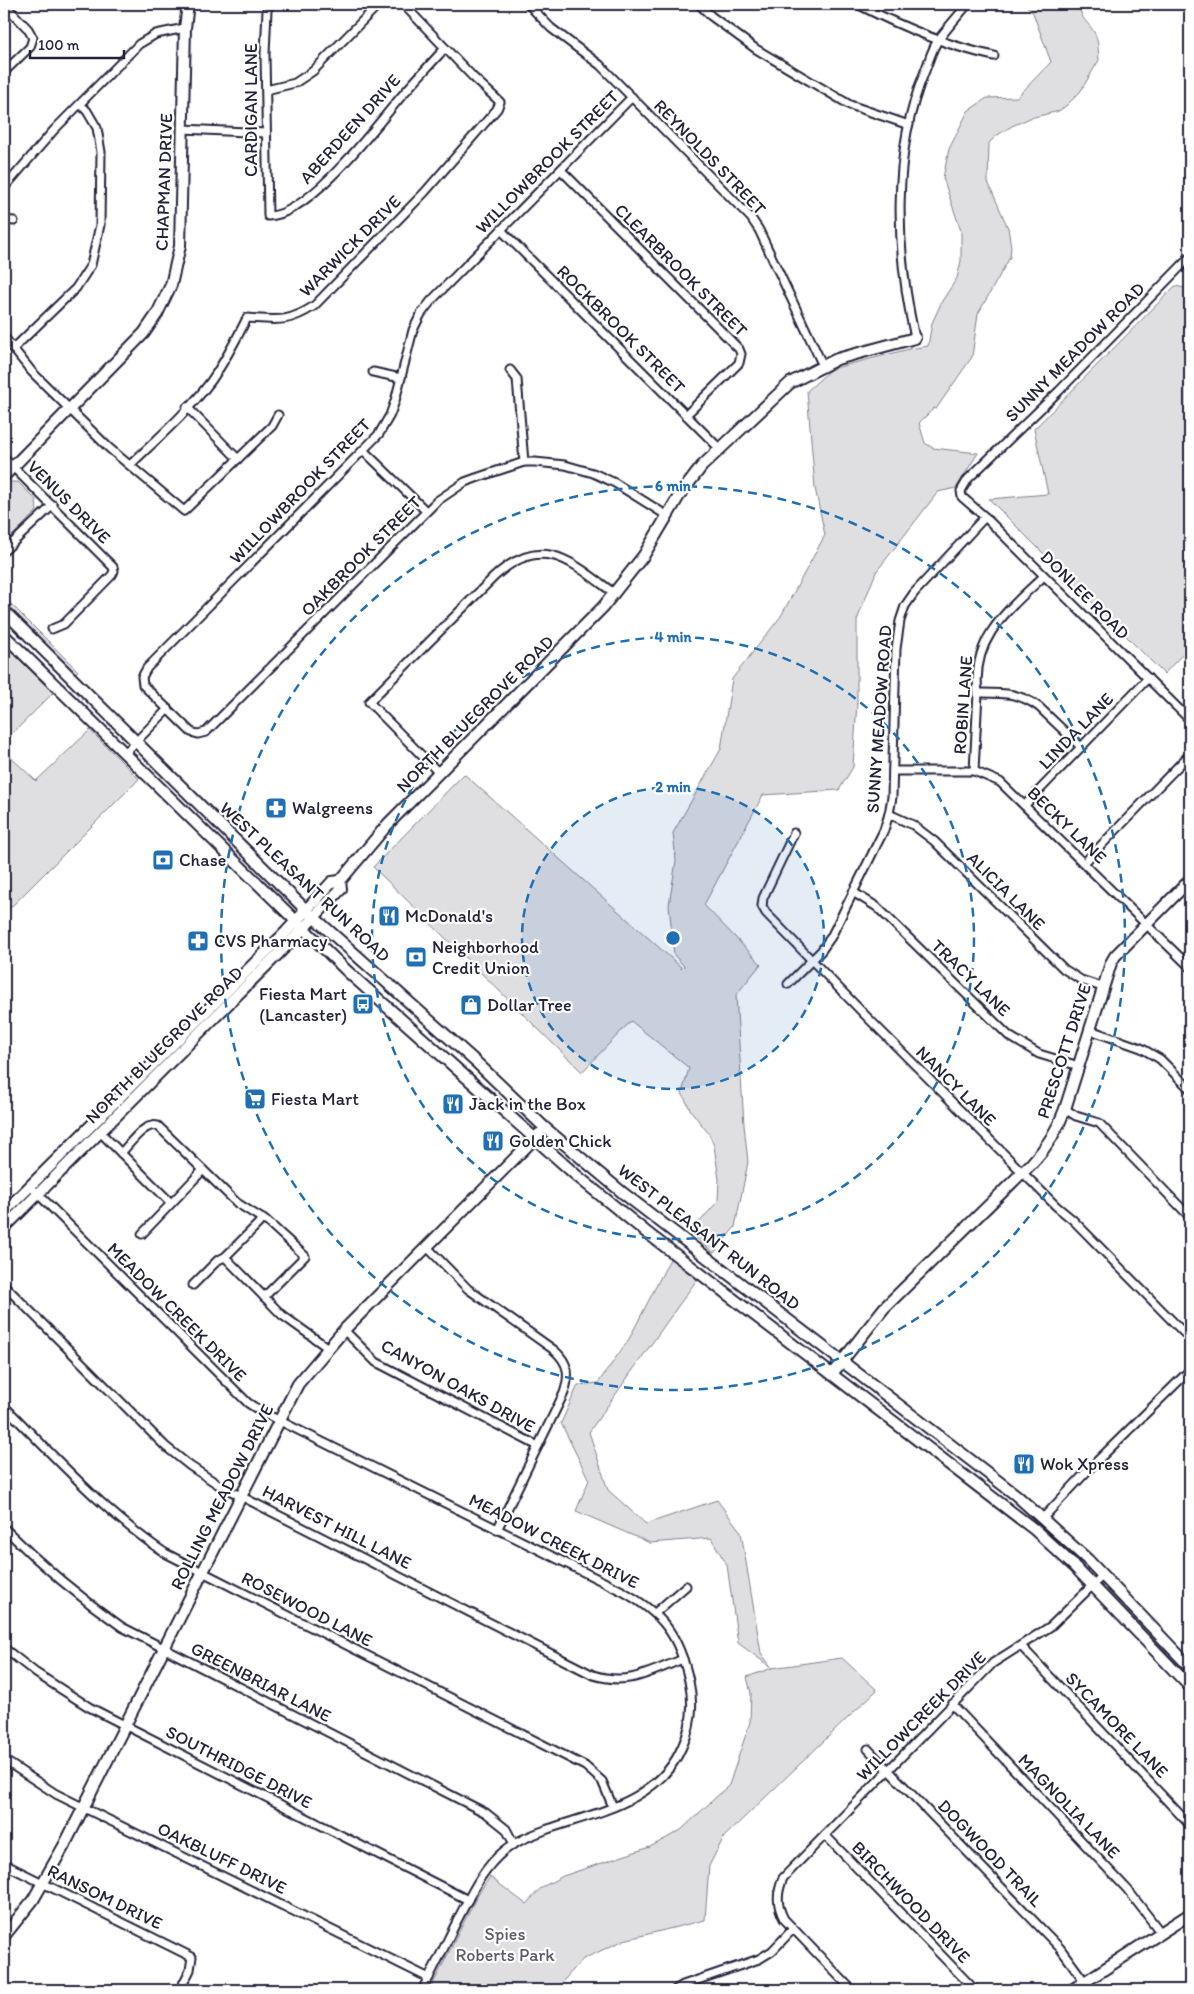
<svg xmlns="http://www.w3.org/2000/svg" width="1194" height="1994" font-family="Itim,sans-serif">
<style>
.green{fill:#dfdfe2;stroke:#80808e}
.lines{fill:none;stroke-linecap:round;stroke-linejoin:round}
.street-casing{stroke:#22223b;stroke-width:11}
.secondary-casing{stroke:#22223b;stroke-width:14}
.street{stroke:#fff;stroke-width:7}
.secondary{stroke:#fff;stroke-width:10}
.ring{fill:none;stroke:#1f6fb2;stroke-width:2.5;stroke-dasharray:9 6}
.labels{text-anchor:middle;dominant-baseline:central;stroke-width:4.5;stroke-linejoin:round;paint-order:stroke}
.street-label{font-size:18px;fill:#22223b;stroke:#fff}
.poi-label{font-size:18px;fill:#22223b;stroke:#fff;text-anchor:start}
.park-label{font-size:18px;fill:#5b5b6d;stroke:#fff}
.centre{fill:#1f6fb2;stroke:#fff;stroke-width:2.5}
.ring-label{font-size:15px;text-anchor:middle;font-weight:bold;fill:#1f6fb2;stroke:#fff;stroke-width:4.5;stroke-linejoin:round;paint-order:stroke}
</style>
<rect width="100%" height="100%" fill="#fff"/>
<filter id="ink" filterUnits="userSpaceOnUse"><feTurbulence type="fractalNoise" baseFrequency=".02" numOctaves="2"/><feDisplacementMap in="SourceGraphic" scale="10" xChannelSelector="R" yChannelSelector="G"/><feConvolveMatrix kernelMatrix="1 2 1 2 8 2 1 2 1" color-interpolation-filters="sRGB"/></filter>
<g filter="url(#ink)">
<g class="green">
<path d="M1025 4H1081C1077 16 1089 23 1094 32 1099 40 1098 52 1099 60L1080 92 1067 105 1059 111 1030 118 1012 126 996 136 989 143 988 182 1008 228 1011 247 1010 257 978 314 972 357 936 409 934 408 919 423 925 443 933 448 978 453 956 488 938 492 876 572 857 620V702L853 767 839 790 763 795 704 905 761 964 736 995 744 1125 748 1162 735 1227 714 1253 690 1233 718 1201 719 1179 714 1146 709 1134 691 1111 682 1093 689 1068 631 1021 582 1072 373 867 464 774 681 967V969L684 966 674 955 669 905 676 861 673 833 721 749 732 679 781 616 825 535 815 488 807 391 831 369 909 349 928 346 932 323 942 301 957 278 961 261V231L943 178 949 149 968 111 987 98 1017 97 1051 62 1033 13Z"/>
<path d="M1175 286 1190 289V646L1164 674 989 499 1048 494 1034 429Z"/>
<path d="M8 482H18L36 500 37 511 4 544V487Z"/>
<path d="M4 597 78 671 75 674 4 604Z"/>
<path d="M4 644 53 693 4 742Z"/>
<path d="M90 730 139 779 4 914V751L36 781Z"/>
<path d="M671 1257 698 1278 589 1432 608 1490 646 1524 717 1500 741 1532 761 1653 772 1668 842 1658 877 1690 724 1837 709 1866 705 1920 624 1940 583 1959 555 1990H430L478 1894 490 1877 526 1904 542 1887 563 1876 650 1847 681 1830 729 1785 750 1722 751 1693 747 1677 772 1668 738 1643 727 1565 711 1538 650 1543 576 1511 589 1480 561 1423 578 1385 598 1383 629 1339Z"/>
</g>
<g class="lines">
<g class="street-casing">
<g id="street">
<path d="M4 4 28 29 33 38 30 47 4 72"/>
<path d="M270 4 267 10 265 54 268 216C307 217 374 129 399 99 414 81 430 65 445 48"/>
<path d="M528 4 551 28 600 65 751 218 759 230 823 366"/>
<path d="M699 4 711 16 756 49 850 105 909 125"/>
<path d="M857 4C900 26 946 46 994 56"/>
<path d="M266 90 295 83 313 71 379 4"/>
<path d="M632 97 431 301 421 314 413 330 395 401 390 415 379 434 147 668 142 677 143 685 191 732 198 734 206 732 437 501 465 482 476 478 524 462H535L565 465 593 473 615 483 666 515"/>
<path d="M183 129 266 133"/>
<path d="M561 170 739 349 741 354 739 363 686 415"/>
<path d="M4 188 54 130 139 44 156 34 185 28"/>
<path d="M4 220 14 221"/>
<path d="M501 230 720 449"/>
<path d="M1190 257 1059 391 968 479 961 491 962 497 985 517 1190 720"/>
<path d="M4 337 32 372 109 448 184 511 272 426 278 415"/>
<path d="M915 338C896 253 891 153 925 71 929 61 932 48 939 39 948 27 958 16 968 4"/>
<path d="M13 349 76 288 91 265 100 225 101 152 97 128 87 111 80 104"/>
<path d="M510 370 517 379 524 462"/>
<path d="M373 372 401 378"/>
<path d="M187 407 238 459"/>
<path d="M363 450 426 511"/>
<path d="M4 458 113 567 114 571 112 575 64 624 52 629"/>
<path d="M130 465C157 439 188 412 211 381 225 361 236 340 247 318 277 320 288 323 314 306L425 192 497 109 500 102 473 77 403 4"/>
<path d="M4 551 53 505"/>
<path d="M978 693C1003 693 1018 692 1039 707L1081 747"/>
<path d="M125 753 168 709"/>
<path d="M893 771H974L1000 782 1190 967"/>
<path d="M974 771 978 693C971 638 1008 610 1044 576"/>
<path d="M439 773 369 702 494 577C542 532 572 562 615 594"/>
<path d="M1025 805 1148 678"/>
<path d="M889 814 913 825 934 841 1064 969 1081 980 1102 987"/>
<path d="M794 833 763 898 762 906 766 913 866 1016 1056 1206 1073 1220 1190 1339"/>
<path d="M1084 863 1190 754"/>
<path d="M853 892 877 907 1009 1036 1039 1054 1079 1066"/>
<path d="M788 984 821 951 831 937 884 830 889 814 892 797 896 649 900 621 905 606 914 593 985 517"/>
<path d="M1090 1030 1141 1048 1160 1059 1190 1089"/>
<path d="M1065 1109 1076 1116 1099 1123 1190 1217"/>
<path d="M100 1132 170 1202"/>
<path d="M121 1153C130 1144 144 1122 158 1126L237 1203 269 1223 305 1256 264 1297"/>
<path d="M35 1191 248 1403 262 1412 622 1591C663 1614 679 1635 689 1681 694 1704 692 1726 682 1747 659 1801 598 1812 548 1829 533 1835 517 1840 504 1851 482 1869 471 1894 458 1919 446 1943 435 1967 422 1990"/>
<path d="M142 1234 203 1170"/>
<path d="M427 1247 468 1289 554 1350C569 1363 570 1375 564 1393L497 1530"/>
<path d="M225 1257 282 1315 328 1348"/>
<path d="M4 1285 165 1446 190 1466 219 1485 593 1675C629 1686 650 1672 683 1659"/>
<path d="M193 1285 218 1260 225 1257 263 1219"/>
<path d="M344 1330 376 1362 538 1446"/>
<path d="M4 1406C55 1457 104 1512 165 1553L585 1766 602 1781 613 1807"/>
<path d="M1043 1518 1090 1468 1190 1370"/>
<path d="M4 1528C41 1565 79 1597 122 1627L486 1813 506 1829 514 1844"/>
<path d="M655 1613 686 1586"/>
<path d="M1021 1646 1190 1825"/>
<path d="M4 1648 36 1673 89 1707 468 1900"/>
<path d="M952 1704 1127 1889 1161 1933"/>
<path d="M868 1749 1060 1948 1085 1982"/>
<path d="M4 1760 56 1794 429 1978"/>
<path d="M825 1835 975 1990"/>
<path d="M4 1864 192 1957 190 1970 180 1990"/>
<path d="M675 1990 683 1985 759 1959 772 1951 793 1929"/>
<path d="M852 1990 784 1919C776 1904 777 1893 783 1878L993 1663 1051 1626 1102 1576"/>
</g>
</g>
<g class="secondary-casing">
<g id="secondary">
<path d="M4 476 144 333 157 314 171 285 180 246 185 28 188 4"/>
<path d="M4 611 309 913 476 1062 544 1127 623 1193 1016 1495 1088 1560 1190 1667"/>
<path d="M4 635 348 972 577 1176 646 1232 1035 1530 1074 1566 1190 1687"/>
<path d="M4 1212 286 932 332 882 340 881"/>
<path d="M4 1228 294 938 341 889 340 881 388 824 603 607 644 555 679 496 702 466 720 449 790 383 837 359 915 338"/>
<path d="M832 1374 884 1308 1032 1163C1047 1147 1058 1129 1065 1109L1111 963 1115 956 1190 880"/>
<path d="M4 1936 33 1900 65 1844 298 1384 344 1330 539 1134"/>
<path d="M1072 1990 1190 1914"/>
</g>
</g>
<use href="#street" class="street"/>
<use href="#secondary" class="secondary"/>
</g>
</g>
<circle cx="673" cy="938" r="151" fill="#1f6fb2" fill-opacity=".12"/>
<g class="ring">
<circle cx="673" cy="938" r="151"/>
<circle cx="673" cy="938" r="301"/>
<circle cx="673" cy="938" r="452"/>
</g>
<defs>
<g id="pharmacy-square" transform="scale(1.125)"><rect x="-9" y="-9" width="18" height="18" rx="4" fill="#1f6fb2" stroke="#fff"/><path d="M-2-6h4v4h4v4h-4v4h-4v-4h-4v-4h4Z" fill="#fff"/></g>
<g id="bank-square" transform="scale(1.125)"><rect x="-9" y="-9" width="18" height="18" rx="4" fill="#1f6fb2" stroke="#fff"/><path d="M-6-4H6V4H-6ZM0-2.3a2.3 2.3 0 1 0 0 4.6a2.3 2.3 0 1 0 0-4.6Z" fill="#fff"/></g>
<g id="restaurant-square" transform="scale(1.125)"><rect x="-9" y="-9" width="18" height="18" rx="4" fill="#1f6fb2" stroke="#fff"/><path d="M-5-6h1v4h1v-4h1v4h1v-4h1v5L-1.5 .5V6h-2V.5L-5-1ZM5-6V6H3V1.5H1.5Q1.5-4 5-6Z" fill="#fff"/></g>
<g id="bus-square" transform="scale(1.125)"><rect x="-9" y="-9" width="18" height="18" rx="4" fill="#1f6fb2" stroke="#fff"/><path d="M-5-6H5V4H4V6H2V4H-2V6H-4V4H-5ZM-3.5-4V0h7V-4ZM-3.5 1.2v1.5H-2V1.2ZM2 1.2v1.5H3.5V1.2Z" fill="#fff"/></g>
<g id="shop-square" transform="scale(1.125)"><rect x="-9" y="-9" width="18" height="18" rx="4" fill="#1f6fb2" stroke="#fff"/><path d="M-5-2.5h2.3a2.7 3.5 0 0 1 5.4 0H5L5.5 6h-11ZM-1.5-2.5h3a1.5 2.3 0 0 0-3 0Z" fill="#fff"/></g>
<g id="supermarket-square" transform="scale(1.125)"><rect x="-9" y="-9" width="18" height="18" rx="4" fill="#1f6fb2" stroke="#fff"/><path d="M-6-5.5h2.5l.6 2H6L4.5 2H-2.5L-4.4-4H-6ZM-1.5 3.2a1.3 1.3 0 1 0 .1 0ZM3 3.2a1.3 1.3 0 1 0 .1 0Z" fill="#fff"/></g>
</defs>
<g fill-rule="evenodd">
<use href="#pharmacy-square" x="276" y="808"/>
<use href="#bank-square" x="163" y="860"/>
<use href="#restaurant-square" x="389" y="916"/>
<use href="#pharmacy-square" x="198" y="941"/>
<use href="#bank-square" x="416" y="957"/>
<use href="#bus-square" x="363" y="1004"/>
<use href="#shop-square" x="471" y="1005"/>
<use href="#supermarket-square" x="255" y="1099"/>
<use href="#restaurant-square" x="453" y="1104"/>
<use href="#restaurant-square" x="493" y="1141"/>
<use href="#restaurant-square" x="1024" y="1464"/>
</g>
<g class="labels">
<g class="street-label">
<text transform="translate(251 110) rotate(-90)">CARDIGAN LANE</text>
<text transform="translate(350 129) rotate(-48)">ABERDEEN DRIVE</text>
<text transform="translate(710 157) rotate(46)">REYNOLDS STREET</text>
<text transform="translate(547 162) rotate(-45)">WILLOWBROOK STREET</text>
<text transform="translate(164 182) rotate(-88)">CHAPMAN DRIVE</text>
<text transform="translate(350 246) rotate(-45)">WARWICK DRIVE</text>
<text transform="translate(681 270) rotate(45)">CLEARBROOK STREET</text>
<text transform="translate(621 329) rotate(45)">ROCKBROOK STREET</text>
<text transform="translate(1075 352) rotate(-45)">SUNNY MEADOW ROAD</text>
<text transform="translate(300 491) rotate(-46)">WILLOWBROOK STREET</text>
<text transform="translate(69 502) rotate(45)">VENUS DRIVE</text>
<text transform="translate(361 556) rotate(-45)">OAKBROOK STREET</text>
<text transform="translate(1085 595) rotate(45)">DONLEE ROAD</text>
<text transform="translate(963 705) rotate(-86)">ROBIN LANE</text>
<text transform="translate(475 714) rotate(-45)">NORTH BLUEGROVE ROAD</text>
<text transform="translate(879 719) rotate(-86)">SUNNY MEADOW ROAD</text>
<text transform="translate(1076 731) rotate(-46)">LINDA LANE</text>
<text transform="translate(1067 825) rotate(44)">BECKY LANE</text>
<text transform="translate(305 882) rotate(43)">WEST PLEASANT RUN ROAD</text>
<text transform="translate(1006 891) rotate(45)">ALICIA LANE</text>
<text transform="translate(971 978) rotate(44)">TRACY LANE</text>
<text transform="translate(164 1045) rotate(-45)">NORTH BLUEGROVE ROAD</text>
<text transform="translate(1064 1051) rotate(-72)">PRESCOTT DRIVE</text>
<text transform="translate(956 1086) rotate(45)">NANCY LANE</text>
<text transform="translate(709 1237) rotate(38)">WEST PLEASANT RUN ROAD</text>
<text transform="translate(177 1312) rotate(45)">MEADOW CREEK DRIVE</text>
<text transform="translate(458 1386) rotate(29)">CANYON OAKS DRIVE</text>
<text transform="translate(222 1497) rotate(-63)">ROLLING MEADOW DRIVE</text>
<text transform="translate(337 1527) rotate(27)">HARVEST HILL LANE</text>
<text transform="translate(554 1541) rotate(27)">MEADOW CREEK DRIVE</text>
<text transform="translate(307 1609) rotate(27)">ROSEWOOD LANE</text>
<text transform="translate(261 1682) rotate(27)">GREENBRIAR LANE</text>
<text transform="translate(921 1716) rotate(-45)">WILLOWCREEK DRIVE</text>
<text transform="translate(1117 1725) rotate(46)">SYCAMORE LANE</text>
<text transform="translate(239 1767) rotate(27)">SOUTHRIDGE DRIVE</text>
<text transform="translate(1069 1806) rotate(46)">MAGNOLIA LANE</text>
<text transform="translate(990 1853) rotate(46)">DOGWOOD TRAIL</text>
<text transform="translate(222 1858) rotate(26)">OAKBLUFF DRIVE</text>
<text transform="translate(105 1897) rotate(26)">RANSOM DRIVE</text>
<text transform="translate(911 1902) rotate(46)">BIRCHWOOD DRIVE</text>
</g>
<g class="poi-label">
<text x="292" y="808">Walgreens</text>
<text x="179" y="860">Chase</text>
<text x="405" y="916">McDonald's</text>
<text x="214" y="941">CVS Pharmacy</text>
<text x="432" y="947">Neighborhood<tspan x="432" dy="21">Credit Union</tspan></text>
<text x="347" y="994" text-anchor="end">Fiesta Mart<tspan x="347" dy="21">(Lancaster)</tspan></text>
<text x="487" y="1005">Dollar Tree</text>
<text x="271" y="1099">Fiesta Mart</text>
<text x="469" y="1104">Jack in the Box</text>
<text x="509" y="1141">Golden Chick</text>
<text x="1040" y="1464">Wok Xpress</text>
</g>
<g class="park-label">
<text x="505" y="1934">Spies<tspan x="505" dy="21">Roberts Park</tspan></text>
</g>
</g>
<circle cx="673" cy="938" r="8" class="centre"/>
<g class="ring-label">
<text x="673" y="491">6 min</text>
<text x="673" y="642">4 min</text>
<text x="673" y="792">2 min</text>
</g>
<rect width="1194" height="1994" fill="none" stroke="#fff" stroke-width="20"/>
<rect x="10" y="10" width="1174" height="1974" fill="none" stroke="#22223b" stroke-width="2" filter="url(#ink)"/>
<path d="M30 50v8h94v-8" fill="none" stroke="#22223b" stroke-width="2.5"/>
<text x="38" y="50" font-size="15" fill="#22223b" stroke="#ffffff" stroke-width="4" paint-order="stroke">100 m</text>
</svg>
